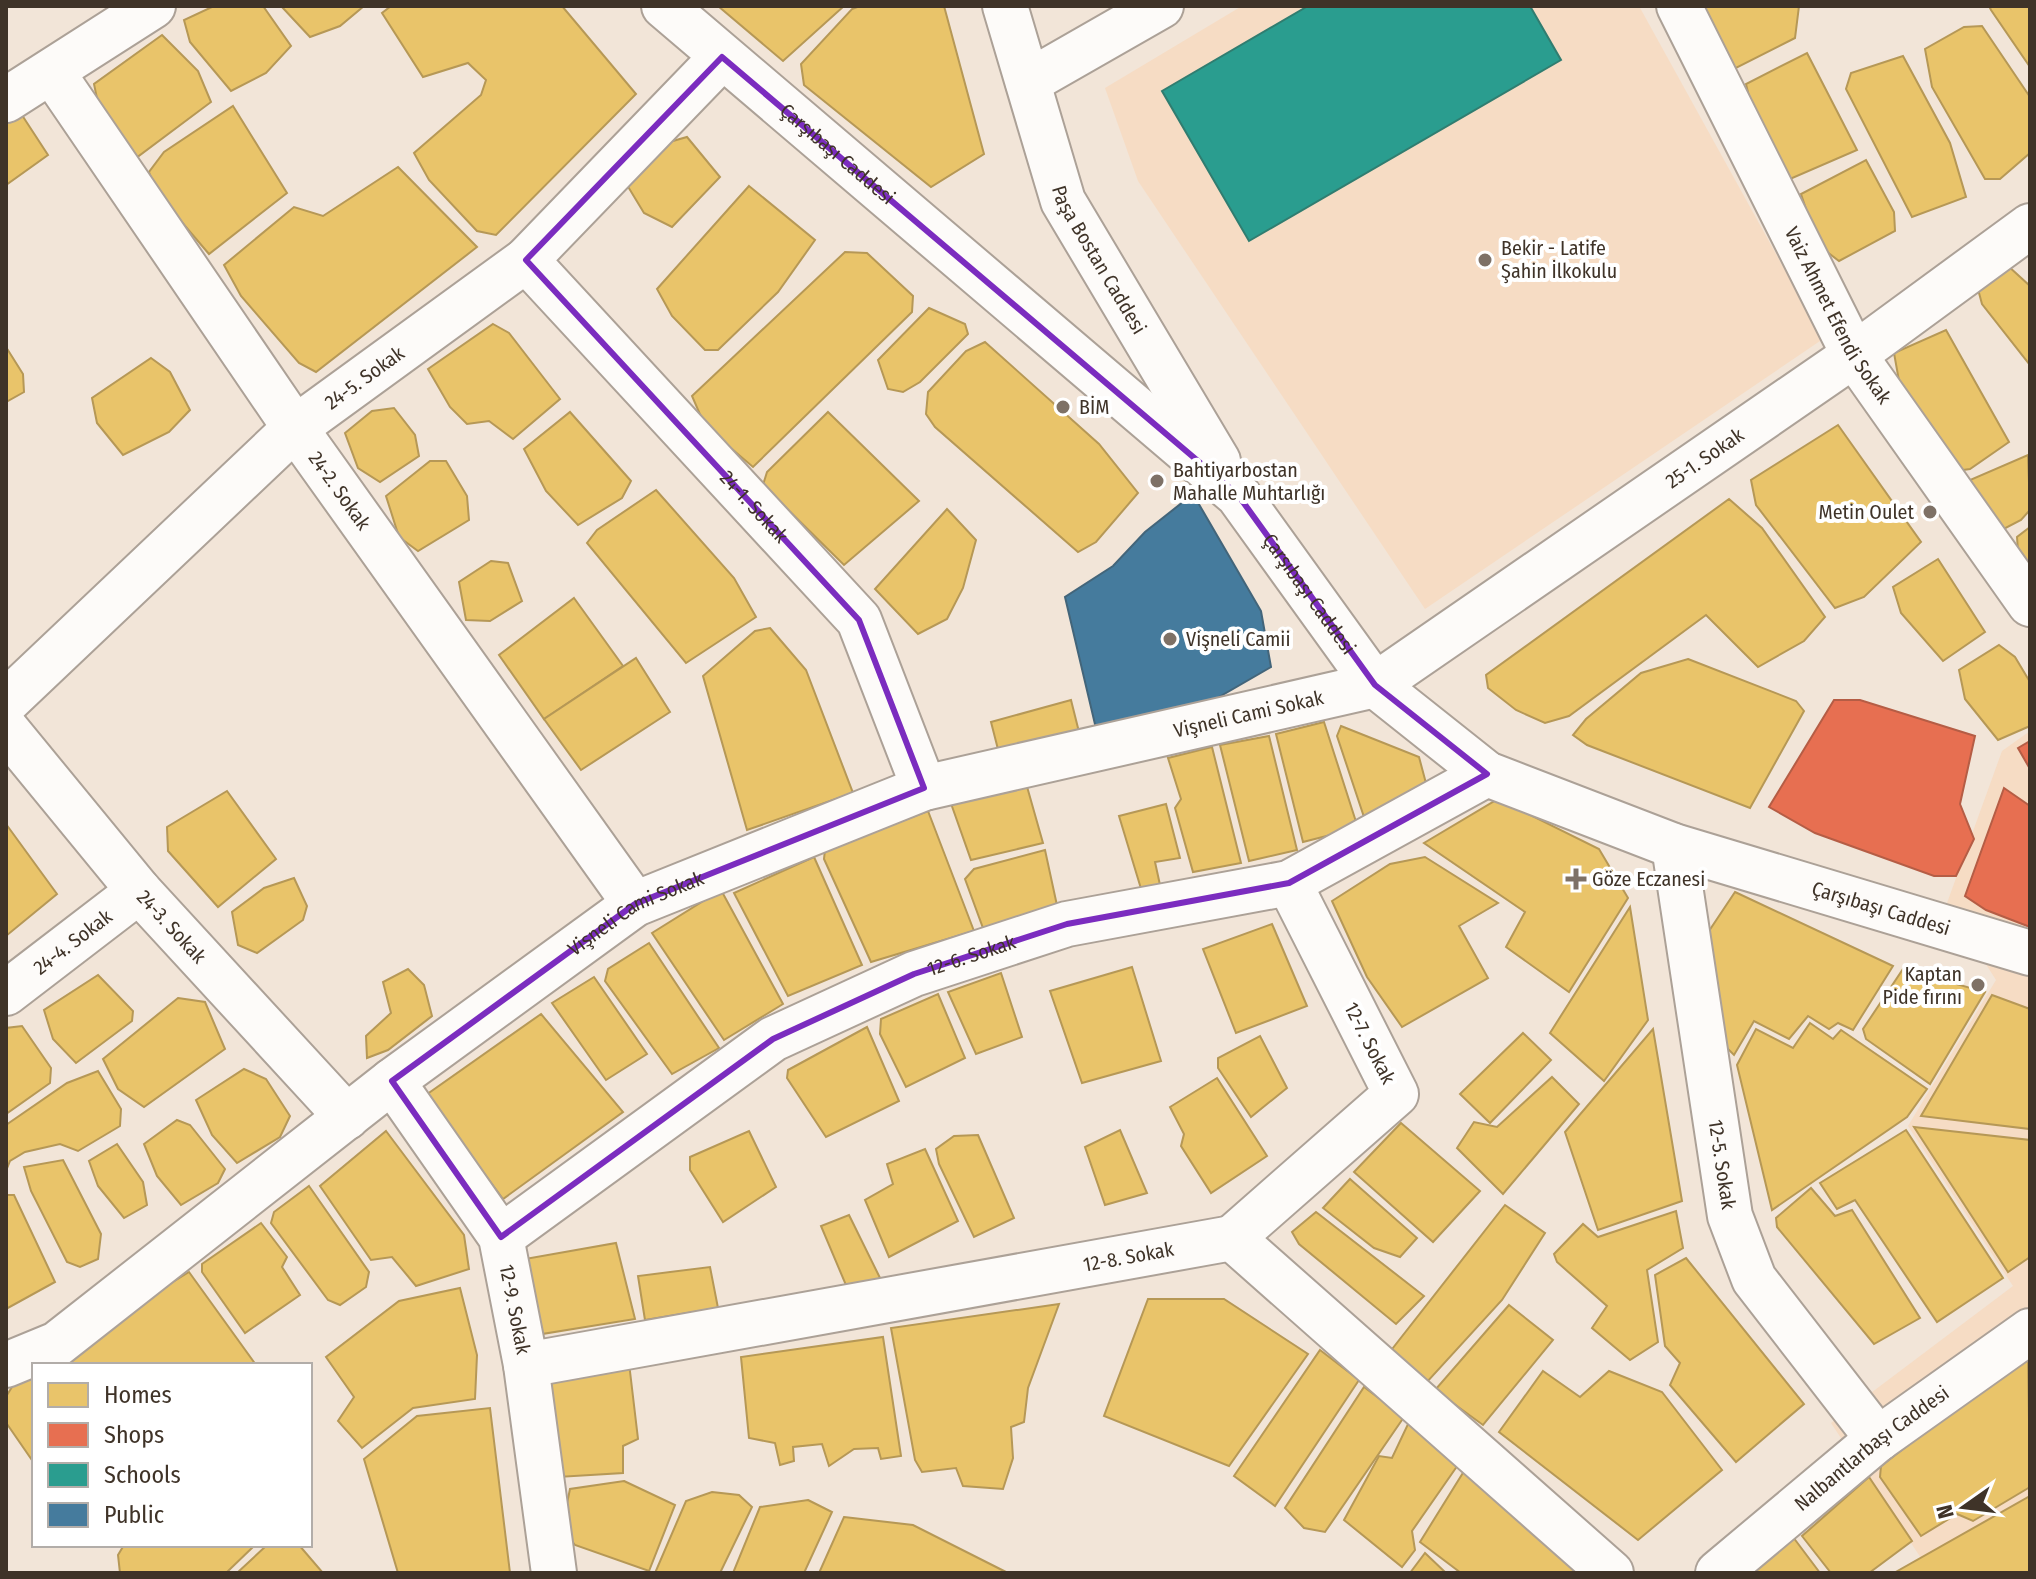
<svg xmlns="http://www.w3.org/2000/svg" width="2036" height="1579" font-family="'Fira Sans Condensed',sans-serif">
<style>
.built{fill:#f6dcc4}
.homes{fill:#e9c46a;stroke:#b69856;stroke-width:2}
.shops{fill:#e76f51;stroke:#b55d45;stroke-width:2}
.schools{fill:#2a9d8f;stroke:#307d70;stroke-width:2}
.public{fill:#457b9d;stroke:#43657a;stroke-width:2}
.lines{fill:none;stroke-linecap:round;stroke-linejoin:round}
.minor-casing{stroke:#aca197;stroke-width:48}
.minor{stroke:#fdfbf9;stroke-width:44}
.marked{fill:none;stroke:#7b2cbf;stroke-width:6;stroke-linejoin:round}
.poi-dot{fill:#7e7166;stroke:#fff;stroke-width:3}
.labels{text-anchor:middle;dominant-baseline:central;stroke-width:8;stroke-linejoin:round;paint-order:stroke}
.street-label{font-size:20px;fill:#3f3328;stroke:#fff}
.poi-label{font-size:20px;fill:#3f3328;stroke:#fff;text-anchor:start}
</style>
<rect width="100%" height="100%" fill="#f2e5d8"/>
<g class="built">
<path d="M1242 6H1639L1823 339 1425 609 1138 181 1105 88Z"/>
<path d="M2030 731V1573H1931L1831 1423 2013 1286 1908 1126 1996 980 1947 903 2002 751Z"/>
</g>
<g class="homes">
<path d="M214 6H263L291 46 266 73 231 91 190 42 184 20Z"/>
<path d="M281 6H364L340 26 310 37Z"/>
<path d="M391 6H562L636 94 496 235 477 231 429 180 414 153 481 95 486 80 468 63 423 77 382 13Z"/>
<path d="M718 6H844L783 61Z"/>
<path d="M860 6H944L984 154 931 187 804 85 801 64 852 9Z"/>
<path d="M1694 6H1799L1795 38 1730 71Z"/>
<path d="M1989 6H2030V67L1991 10Z"/>
<path d="M1982 26 2030 97V153L2000 179H1985L1932 87 1925 49 1964 27Z"/>
<path d="M162 35 198 71 211 102 136 158 100 113 94 84Z"/>
<path d="M1807 53 1857 150 1790 179 1757 130 1746 84Z"/>
<path d="M1903 56 1950 143 1966 197 1912 217 1846 89 1851 73Z"/>
<path d="M233 106 287 193 209 254 156 192 149 172 164 152Z"/>
<path d="M18 109 48 155 6 185V115Z"/>
<path d="M687 137 720 177 672 227 644 213 624 180 659 145Z"/>
<path d="M1866 160 1894 212 1895 231 1839 261 1818 245 1801 194Z"/>
<path d="M398 167 477 247 316 372 299 363 241 296 224 265 294 207 323 216Z"/>
<path d="M749 186 815 240 778 292 718 350H705L672 316 657 289Z"/>
<path d="M845 252 867 253 913 296 912 312 753 467 705 426 692 396Z"/>
<path d="M2007 265 2030 286V365L1982 304 1975 278Z"/>
<path d="M929 308 965 324 968 334 920 382 903 392 888 389 878 360Z"/>
<path d="M493 324 509 333 560 399 513 439 489 421 467 424 450 407 428 369Z"/>
<path d="M1946 330 2009 442 1970 469 1949 472 1901 392 1894 353Z"/>
<path d="M985 342 1099 444 1138 493 1096 542 1078 552 935 427 926 414 928 392 966 351Z"/>
<path d="M6 347 23 374 24 392 6 402Z"/>
<path d="M151 358 170 372 190 410 169 432 123 455 97 423 92 398Z"/>
<path d="M394 408 415 435 419 456 380 482 358 468 345 433 372 411Z"/>
<path d="M570 412 631 481 622 498 578 525 546 491 524 449Z"/>
<path d="M828 412 919 501 844 565 763 485 767 472Z"/>
<path d="M1838 425 1921 542 1864 597 1835 608 1756 505 1751 480Z"/>
<path d="M2028 455 2030 510 2021 520 1996 533 1961 490 1970 480Z"/>
<path d="M430 461H446L467 496 469 520 418 551 399 537 386 496Z"/>
<path d="M656 490 734 578 756 617 686 663 587 543 597 530Z"/>
<path d="M1729 499 1762 528 1825 617 1804 641 1758 667 1706 615 1569 716 1545 723 1516 710 1488 688 1486 675Z"/>
<path d="M947 509 976 540 963 588 947 619 918 634 875 589Z"/>
<path d="M2030 527V577L2019 565 2017 537Z"/>
<path d="M1938 559 1985 632 1943 661 1901 613 1893 587Z"/>
<path d="M491 561 508 563 522 601 490 621 466 620 459 582Z"/>
<path d="M574 598 623 666 544 719 499 655Z"/>
<path d="M770 628 806 670 853 793 747 830 703 676 755 631Z"/>
<path d="M1999 645 2015 657 2030 682V726L1998 740 1965 699 1959 670Z"/>
<path d="M636 658 670 712 581 770 544 719Z"/>
<path d="M1688 659 1796 701 1804 711 1750 808 1587 745 1573 735 1586 719 1641 673Z"/>
<path d="M1071 700 1082 744 1001 761 991 722Z"/>
<path d="M1324 722 1358 828 1303 842 1276 734Z"/>
<path d="M1341 726 1419 757 1427 787 1366 823 1337 736Z"/>
<path d="M1269 736 1297 850 1249 861 1220 745Z"/>
<path d="M1212 747 1241 863 1193 872 1175 808 1181 799 1168 758Z"/>
<path d="M1024 776 1043 843 971 860 948 795Z"/>
<path d="M227 791 276 859 218 907 168 851 167 827Z"/>
<path d="M1498 799 1599 849 1628 898 1569 992 1506 947 1525 912 1424 843Z"/>
<path d="M1166 804 1180 858 1155 862 1160 885 1142 892 1119 816Z"/>
<path d="M928 811 974 931 871 962 824 859 825 850Z"/>
<path d="M6 824 57 894 6 936Z"/>
<path d="M1045 850 1058 910 983 928 965 879 974 869Z"/>
<path d="M814 857 862 965 788 996 734 893Z"/>
<path d="M1425 857 1498 903 1459 926 1488 978 1402 1027 1367 977 1332 901 1390 864Z"/>
<path d="M294 878 307 906 303 920 257 953 238 945 232 912 264 888Z"/>
<path d="M721 890 783 1004 724 1040 652 933Z"/>
<path d="M1735 892 1893 966 1853 1030 1838 1023 1829 1029 1808 1016 1789 1039 1754 1021 1734 1055 1725 1046 1705 937Z"/>
<path d="M1630 907 1648 1020 1604 1081 1550 1033Z"/>
<path d="M1272 924 1307 1006 1236 1033 1203 949Z"/>
<path d="M649 943 719 1048 672 1074 605 981 608 969Z"/>
<path d="M1132 967 1161 1061 1082 1083 1050 991Z"/>
<path d="M408 969 424 985 432 1016 388 1050 367 1058 366 1036 391 1013 383 982Z"/>
<path d="M1903 969 1985 992 1930 1084 1866 1039 1863 1029Z"/>
<path d="M1001 973 1022 1037 976 1054 948 992Z"/>
<path d="M98 975 133 1011 132 1021 76 1063 53 1039 44 1010Z"/>
<path d="M594 977 647 1054 606 1080 552 1003Z"/>
<path d="M938 994 965 1058 906 1087 880 1034 881 1019Z"/>
<path d="M1992 995 2030 1009V1129L1921 1116Z"/>
<path d="M178 998 205 1002 225 1049 144 1107 118 1089 103 1059Z"/>
<path d="M541 1014 623 1112 503 1199 426 1095Z"/>
<path d="M1810 1023 1833 1039 1841 1030 1927 1089 1907 1117 1772 1210 1737 1065 1756 1029 1793 1048Z"/>
<path d="M22 1026 51 1068 50 1083 6 1114V1028Z"/>
<path d="M867 1027 899 1101 826 1137 787 1078 788 1070Z"/>
<path d="M1653 1029 1682 1201 1598 1230 1565 1132Z"/>
<path d="M1523 1033 1551 1060 1490 1123 1460 1094Z"/>
<path d="M1260 1036 1287 1088 1251 1117 1218 1068V1058Z"/>
<path d="M244 1069 266 1079 290 1116 280 1137 237 1163 212 1135 196 1100Z"/>
<path d="M98 1071 121 1109 120 1126 78 1151 60 1144 25 1152 10 1161 6 1171V1125L67 1083Z"/>
<path d="M1552 1077 1579 1104 1503 1194 1457 1148 1474 1122 1497 1127Z"/>
<path d="M1217 1078 1267 1156 1211 1193 1181 1146 1184 1134 1170 1107Z"/>
<path d="M177 1120 190 1125 225 1169 218 1183 181 1205 157 1176 144 1144Z"/>
<path d="M1401 1123 1480 1191 1433 1242 1354 1172Z"/>
<path d="M1914 1127 2030 1140V1257L2008 1272Z"/>
<path d="M1120 1130 1147 1193 1105 1205 1085 1147Z"/>
<path d="M1906 1130 2003 1278 1937 1322 1855 1200 1837 1209 1820 1183Z"/>
<path d="M386 1131 464 1235 469 1269 416 1286 392 1257 371 1260 320 1186Z"/>
<path d="M749 1131 776 1187 723 1222 690 1170V1157Z"/>
<path d="M978 1135 1014 1218 974 1237 939 1164 936 1149 954 1136Z"/>
<path d="M117 1144 143 1182 147 1205 124 1218 98 1186 89 1161Z"/>
<path d="M925 1149 958 1221 889 1257 865 1200 893 1184 887 1164Z"/>
<path d="M63 1160 101 1234 98 1259 80 1267 67 1262 31 1191 24 1167Z"/>
<path d="M1350 1179 1417 1238 1400 1257 1374 1248 1323 1208Z"/>
<path d="M309 1186 369 1272 366 1287 340 1305 328 1300 271 1223 274 1212Z"/>
<path d="M1811 1188 1835 1216 1852 1210 1920 1318 1874 1344 1777 1227 1776 1218Z"/>
<path d="M6 1195H14L55 1282 6 1309Z"/>
<path d="M1505 1205 1545 1233 1502 1300 1427 1382 1389 1353Z"/>
<path d="M1676 1211 1683 1248 1647 1270 1658 1342 1630 1360 1592 1328 1607 1306 1557 1262 1554 1254 1583 1224 1598 1237Z"/>
<path d="M1316 1212 1424 1296 1396 1324 1299 1244 1292 1232Z"/>
<path d="M849 1215 883 1284 851 1297 821 1226Z"/>
<path d="M261 1223 287 1257 282 1267 300 1295 245 1333 202 1272V1264Z"/>
<path d="M616 1243 635 1319 542 1334 525 1259Z"/>
<path d="M1686 1258 1804 1404 1736 1462 1670 1385 1680 1363 1665 1346 1655 1275Z"/>
<path d="M710 1267 718 1308 645 1320 638 1276Z"/>
<path d="M189 1272 256 1365H39Z"/>
<path d="M460 1288 477 1355 475 1399 413 1408 362 1448 338 1421 354 1397 326 1357 399 1301Z"/>
<path d="M1148 1299H1224L1308 1354 1229 1466 1104 1416Z"/>
<path d="M1059 1304 1028 1388 1024 1422 1011 1427 1013 1458 1003 1489 963 1486 956 1468 922 1472 915 1460 891 1328Z"/>
<path d="M1509 1305 1553 1340 1483 1425 1435 1390Z"/>
<path d="M883 1337 901 1456 881 1459 878 1448 854 1449 829 1466 822 1444 793 1447 794 1461 780 1465 775 1443 749 1438 741 1357Z"/>
<path d="M1320 1350 1359 1380 1275 1506 1234 1476Z"/>
<path d="M2028 1353 2030 1487 1973 1521 1957 1514 1921 1536 1880 1477 1881 1466Z"/>
<path d="M629 1363 638 1439 623 1446V1473L558 1477 551 1376Z"/>
<path d="M34 1368V1463L7 1424V1395L17 1379Z"/>
<path d="M1543 1371 1580 1397 1609 1371 1662 1392 1722 1470 1638 1540 1499 1432Z"/>
<path d="M1364 1387 1404 1417 1325 1532 1304 1528 1285 1508Z"/>
<path d="M490 1408 510 1573H398L364 1459 417 1416Z"/>
<path d="M1409 1422 1460 1462 1412 1531 1415 1550 1402 1567 1344 1520 1379 1456 1392 1458Z"/>
<path d="M1466 1468 1598 1573H1461L1420 1542Z"/>
<path d="M1869 1477 1912 1541 1869 1573H1831L1802 1536Z"/>
<path d="M624 1481 675 1505 649 1571 575 1545 562 1528 570 1489Z"/>
<path d="M712 1492 739 1495 752 1507 720 1573H655L686 1501Z"/>
<path d="M2030 1496V1573H1894Z"/>
<path d="M808 1500 832 1512 804 1573H733L760 1507Z"/>
<path d="M844 1517 913 1525 1008 1573H819Z"/>
<path d="M1793 1537 1820 1573H1748Z"/>
<path d="M124 1545H255L226 1573H120L118 1555Z"/>
<path d="M267 1545H299L323 1573H237Z"/>
<path d="M1425 1553 1446 1573H1410Z"/>
</g>
<g class="shops">
<path d="M1834 700H1860L1975 736 1960 804 1974 839 1956 876H1934L1815 833 1769 807Z"/>
<path d="M2030 741V769L2018 748Z"/>
<path d="M2004 788 2030 806V927L1986 910 1965 896Z"/>
</g>
<path class="schools" d="M1308 6H1530L1561 60 1249 241 1162 91Z"/>
<path class="public" d="M1193 494 1261 611 1271 667 1205 705 1098 737 1065 597 1113 566 1145 532Z"/>
<g class="lines">
<g class="minor-casing">
<g id="minor">
<path id="s1" d="M664 6 1238 495 1375 685 1487 774 1674 846 2030 953"/>
<path id="s2" d="M1005 6 1063 201 1218 461"/>
<path id="s3" d="M1679 6 1854 355 2030 604"/>
<path id="s4" d="M52 72 295 428 635 904"/>
<path d="M1028 82 1161 6"/>
<path d="M6 100 153 6"/>
<path id="s5" d="M526 260 859 620 924 788"/>
<path id="s6" d="M6 702 295 428 526 260 722 57"/>
<path id="s7" d="M6 729 139 891 347 1117"/>
<path id="s8" d="M1674 846 1730 1216 1754 1279 1878 1439"/>
<path id="s9" d="M6 993 139 891"/>
<path id="s10" d="M392 1081 501 1237 526 1365 554 1573"/>
<path id="s11" d="M501 1237 773 1039 914 974 1067 924 1289 883 1487 774"/>
<path d="M1232 1238 1396 1094 1289 883"/>
<path id="s12" d="M6 1365 57 1344 392 1081 635 904 924 788 1375 685 1854 355 2030 226"/>
<path id="s13" d="M526 1365 1232 1238 1611 1573"/>
<path id="s14" d="M1718 1573 1878 1439 2030 1331"/>
</g>
</g>
<use href="#minor" class="minor"/>
</g>
<path class="marked" d="M722 57 1238 495 1375 685 1487 774 1289 883 1067 924 914 974 773 1039 501 1237 392 1081 635 904 924 788 859 620 526 260Z"/>
<g class="poi-dot">
<circle cx="1485" cy="260" r="8"/>
<circle cx="1063" cy="407" r="8"/>
<circle cx="1157" cy="481" r="8"/>
<circle cx="1930" cy="512" r="8"/>
<circle cx="1170" cy="639" r="8"/>
<path d="M1572 867h8v8h8v8h-8v8h-8v-8h-8v-8h8z"/>
<circle cx="1978" cy="985" r="8"/>
</g>
<g class="labels">
<g class="street-label">
<text stroke="none"><textPath href="#s1" startOffset="228">Çarşıbaşı Caddesi</textPath></text>
<text stroke="none"><textPath href="#s2" startOffset="272">Paşa Bostan Caddesi</textPath></text>
<text stroke="none"><textPath href="#s3" startOffset="348">Vaiz Ahmet Efendi Sokak</textPath></text>
<text stroke="none"><textPath href="#s6" startOffset="484">24-5. Sokak</textPath></text>
<text stroke="none"><textPath href="#s12" startOffset="1956">25-1. Sokak</textPath></text>
<text stroke="none"><textPath href="#s4" startOffset="508">24-2. Sokak</textPath></text>
<text stroke="none"><textPath href="#s5" startOffset="336">24-1. Sokak</textPath></text>
<text stroke="none"><textPath href="#s1" startOffset="876">Çarşıbaşı Caddesi</textPath></text>
<text stroke="none"><textPath href="#s12" startOffset="1426">Vişneli Cami Sokak</textPath></text>
<text stroke="none"><textPath href="#s1" startOffset="1548">Çarşıbaşı Caddesi</textPath></text>
<text stroke="none"><textPath href="#s12" startOffset="778">Vişneli Cami Sokak</textPath></text>
<text stroke="none"><textPath href="#s7" startOffset="258">24-3. Sokak</textPath></text>
<text stroke="none"><textPath href="#s9" startOffset="84">24-4. Sokak</textPath></text>
<text stroke="none"><textPath href="#s11" startOffset="552">12-6. Sokak</textPath></text>
<text transform="translate(1370 1043) rotate(63)">12-7. Sokak</text>
<text stroke="none"><textPath href="#s8" startOffset="322">12-5. Sokak</textPath></text>
<text stroke="none"><textPath href="#s13" startOffset="612">12-8. Sokak</textPath></text>
<text stroke="none"><textPath href="#s10" startOffset="264">12-9. Sokak</textPath></text>
<text stroke="none"><textPath href="#s14" startOffset="198">Nalbantlarbaşı Caddesi</textPath></text>
</g>
<g class="poi-label">
<text x="1501" y="248">Bekir - Latife<tspan x="1501" dy="23">Şahin İlkokulu</tspan></text>
<text x="1079" y="407">BİM</text>
<text x="1173" y="470">Bahtiyarbostan<tspan x="1173" dy="23">Mahalle Muhtarlığı</tspan></text>
<text x="1914" y="512" text-anchor="end">Metin Oulet</text>
<text x="1186" y="639">Vişneli Camii</text>
<text x="1592" y="879">Göze Eczanesi</text>
<text x="1962" y="974" text-anchor="end">Kaptan<tspan x="1962" dy="23">Pide fırını</tspan></text>
</g>
</g>
<rect width="2036" height="1579" fill="none" stroke="#3f3328" stroke-width="16"/>
<rect x="32" y="1363" width="280" height="184" fill="#ffffff" stroke="#b2ada9" stroke-width="2"/>
<rect x="48" y="1383" width="40" height="24" fill="#e9c46a" stroke="#b2ada9" stroke-width="2"/>
<text x="104" y="1403" font-size="24" fill="#3f3328">Homes</text>
<rect x="48" y="1423" width="40" height="24" fill="#e76f51" stroke="#b2ada9" stroke-width="2"/>
<text x="104" y="1443" font-size="24" fill="#3f3328">Shops</text>
<rect x="48" y="1463" width="40" height="24" fill="#2a9d8f" stroke="#b2ada9" stroke-width="2"/>
<text x="104" y="1483" font-size="24" fill="#3f3328">Schools</text>
<rect x="48" y="1503" width="40" height="24" fill="#457b9d" stroke="#b2ada9" stroke-width="2"/>
<text x="104" y="1523" font-size="24" fill="#3f3328">Public</text>
<g transform="translate(1964 1507) rotate(256)" stroke="#ffffff" stroke-width="6" paint-order="stroke">
<path d="M0-6L14 30L0 20L-14 30Z" fill="#3f3328"/>
<text y="-12" font-size="22" font-weight="bold" text-anchor="middle" fill="#3f3328">N</text>
</g>
</svg>
